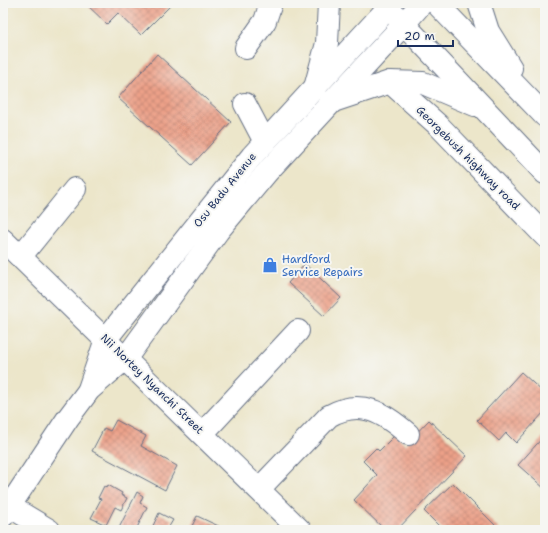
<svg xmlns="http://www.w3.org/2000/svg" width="548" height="533" font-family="'Shantell Sans',sans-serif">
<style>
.building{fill:url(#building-cross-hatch)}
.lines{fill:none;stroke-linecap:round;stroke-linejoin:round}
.minor-casing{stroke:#646f84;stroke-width:24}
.major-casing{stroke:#646f84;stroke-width:24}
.highway-casing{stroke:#646f84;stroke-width:24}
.minor{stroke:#fff;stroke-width:22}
.major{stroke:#fff;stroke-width:22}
.highway{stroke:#fff;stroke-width:22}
.labels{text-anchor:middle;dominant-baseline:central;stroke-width:4;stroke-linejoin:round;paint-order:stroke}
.street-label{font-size:11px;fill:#1b2f5e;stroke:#f6f6f2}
.shop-label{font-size:11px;fill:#366cbe;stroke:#f6f6f2;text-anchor:start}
</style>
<defs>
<pattern id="building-cross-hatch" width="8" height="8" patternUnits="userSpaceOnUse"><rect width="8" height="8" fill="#eca088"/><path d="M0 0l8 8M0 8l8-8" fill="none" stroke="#be8372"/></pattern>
</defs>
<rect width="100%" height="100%" fill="#f6f6f2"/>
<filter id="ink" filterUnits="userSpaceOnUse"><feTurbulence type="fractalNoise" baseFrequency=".025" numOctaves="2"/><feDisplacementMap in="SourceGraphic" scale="8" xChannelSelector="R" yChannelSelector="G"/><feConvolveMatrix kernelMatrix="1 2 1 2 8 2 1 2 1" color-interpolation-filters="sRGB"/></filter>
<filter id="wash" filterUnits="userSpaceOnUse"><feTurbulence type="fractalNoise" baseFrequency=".012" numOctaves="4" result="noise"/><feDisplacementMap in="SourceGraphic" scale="16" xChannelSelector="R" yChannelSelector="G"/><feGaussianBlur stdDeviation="0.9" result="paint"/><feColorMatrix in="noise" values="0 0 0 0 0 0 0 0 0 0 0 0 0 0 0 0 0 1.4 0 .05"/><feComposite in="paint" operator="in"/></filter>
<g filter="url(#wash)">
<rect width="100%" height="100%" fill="#ece6ca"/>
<g id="blocks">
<g class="building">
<path d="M85 3H167L170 6 141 35 118 13 107 24Z"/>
<path d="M157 54 231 122 192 165 118 98Z"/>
<path d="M305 264 341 298 324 316 288 283Z"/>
<path d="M521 372 545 394V411L516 443 506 433 499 441 477 420Z"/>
<path d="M116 420 146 436 141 446 177 466 165 490 92 451 104 428 110 431Z"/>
<path d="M429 420 467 456 397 530H385L354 500 377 475 363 461 376 448 379 451 395 435 405 445Z"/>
<path d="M545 435V489L518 465Z"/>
<path d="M453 483 500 530H443L424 511Z"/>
<path d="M108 485 122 493 121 495 127 498 121 510 115 507 106 525 91 518 101 499 98 498 104 486 107 487Z"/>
<path d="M137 492 143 496 140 503 147 507 136 530H118Z"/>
<path d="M159 513 173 520 167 530H151Z"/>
<path d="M197 516 227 530H190Z"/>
</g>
</g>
</g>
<g filter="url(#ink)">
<use href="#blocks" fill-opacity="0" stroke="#646f84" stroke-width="1"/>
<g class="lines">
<g class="minor-casing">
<g id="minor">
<path d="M246 48 265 21 271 3"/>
<path d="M390 82 438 125 545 236"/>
<path d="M245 104 265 142"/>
<path d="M3 240 300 530"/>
<path d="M21 256 75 189"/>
<path d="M89 389 106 339 252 156 388 8"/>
<path d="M202 434 298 331"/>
<path d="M259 489 329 416C361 398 384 413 408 434"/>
<path d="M9 506 49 530"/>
<path d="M3 516 68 418 89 390 126 358 218 231 268 171 403 25"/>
</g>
</g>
<g class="major-casing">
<path id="major" d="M403 25 422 3"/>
</g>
<g class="highway-casing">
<g id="highway">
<path d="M384 3 545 173"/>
<path d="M436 3 545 116"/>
<path d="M479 3 488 31 511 68"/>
<path d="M316 84 327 43 329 3"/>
<path d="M330 102 390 82 423 83 475 105"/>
</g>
</g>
<use href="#minor" class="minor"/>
<use href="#major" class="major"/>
<use href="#highway" class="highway"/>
</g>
</g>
<defs>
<g id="shop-bare" transform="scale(1.2)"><path d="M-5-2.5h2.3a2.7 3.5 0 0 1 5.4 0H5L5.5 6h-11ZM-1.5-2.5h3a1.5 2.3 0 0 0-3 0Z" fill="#3f7fe0" stroke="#f6f6f2" stroke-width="2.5" paint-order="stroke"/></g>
</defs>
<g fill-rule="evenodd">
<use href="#shop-bare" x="270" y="265"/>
</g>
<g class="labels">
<g class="street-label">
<text transform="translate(468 158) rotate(45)">Georgebush highway road</text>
<text transform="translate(225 190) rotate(-51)">Osu Badu Avenue</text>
<text transform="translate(152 384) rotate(44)">Nii Nortey Nyanchi Street</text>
</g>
<g class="shop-label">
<text x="282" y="259">Hardford<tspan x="282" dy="13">Service Repairs</tspan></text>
</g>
</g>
<rect width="548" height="533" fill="none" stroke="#f6f6f2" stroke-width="16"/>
<path d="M398 40v6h55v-6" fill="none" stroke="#1b2f5e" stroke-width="2"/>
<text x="404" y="40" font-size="12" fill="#1b2f5e" stroke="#f6f6f2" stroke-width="3" paint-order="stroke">20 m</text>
</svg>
